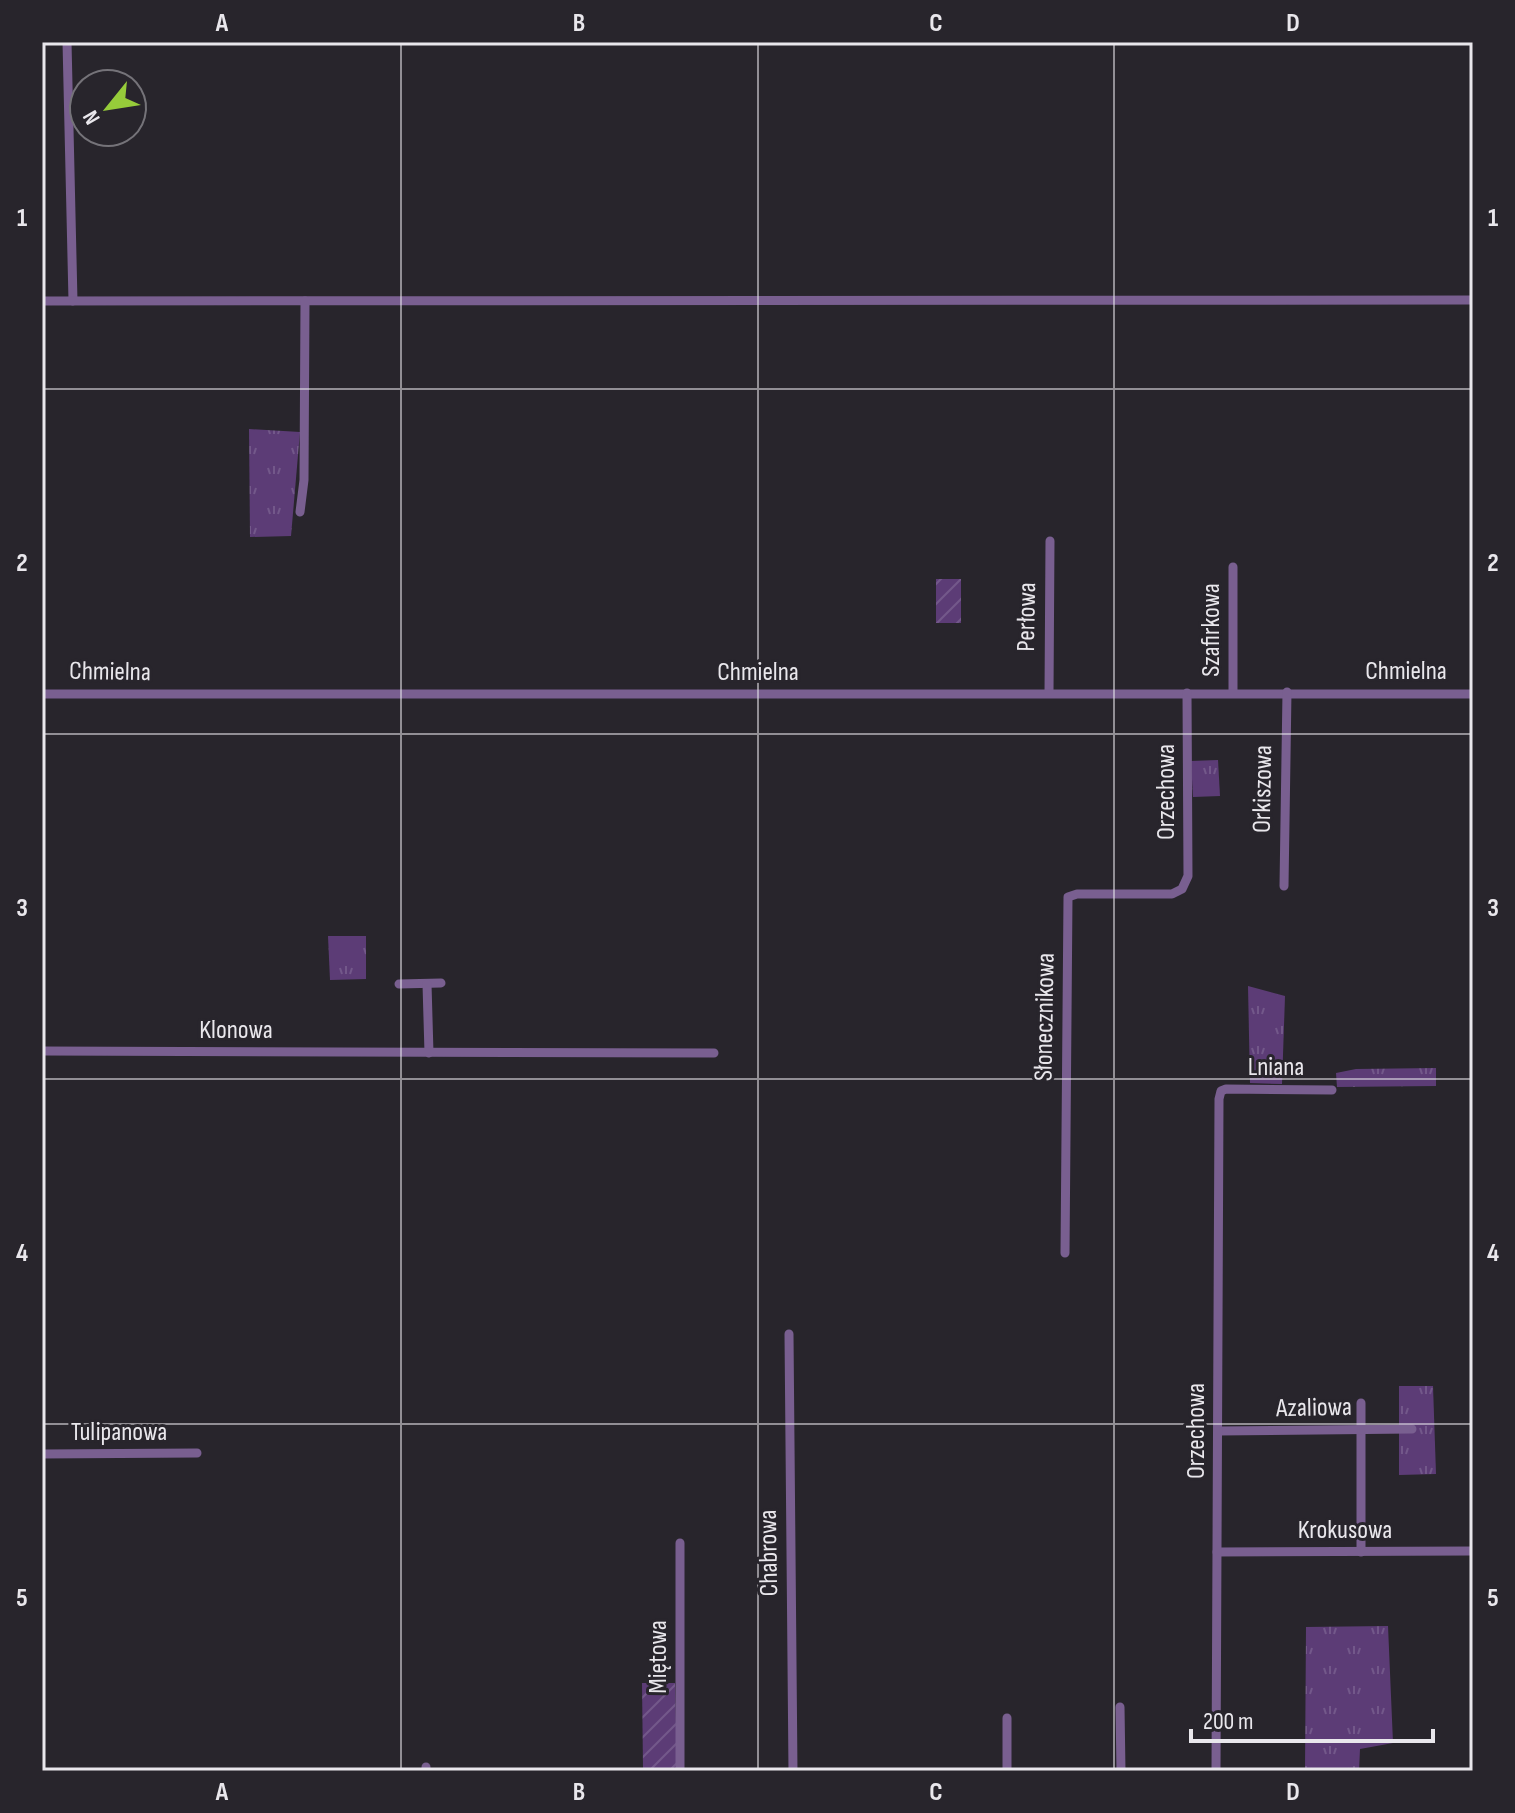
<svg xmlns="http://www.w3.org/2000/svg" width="1515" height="1813" font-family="'Sofia Sans Condensed',sans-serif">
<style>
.grass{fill:url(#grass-tufts)}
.garden{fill:url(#garden-furrows)}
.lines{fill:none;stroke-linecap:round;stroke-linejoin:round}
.minor{stroke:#795f90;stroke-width:9}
.grid{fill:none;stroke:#e9e7ec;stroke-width:2;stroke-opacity:0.55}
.labels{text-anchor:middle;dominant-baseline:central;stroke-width:6;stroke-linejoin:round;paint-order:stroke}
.street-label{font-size:26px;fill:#e9e7ec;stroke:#28252c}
.neatline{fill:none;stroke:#e9e7ec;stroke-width:3}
.grid-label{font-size:26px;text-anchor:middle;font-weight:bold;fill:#e9e7ec}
</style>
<defs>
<pattern id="grass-tufts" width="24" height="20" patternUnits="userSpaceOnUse" patternTransform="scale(2)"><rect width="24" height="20" fill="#5c3c76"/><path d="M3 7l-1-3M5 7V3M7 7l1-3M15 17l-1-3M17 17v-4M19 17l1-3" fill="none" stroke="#73588a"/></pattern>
<pattern id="garden-furrows" width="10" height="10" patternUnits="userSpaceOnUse" patternTransform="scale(2)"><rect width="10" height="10" fill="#5c3c76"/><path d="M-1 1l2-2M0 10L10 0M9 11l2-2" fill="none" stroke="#73588a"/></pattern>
</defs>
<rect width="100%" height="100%" fill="#28252c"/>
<g class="grass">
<path d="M249 429 300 432 291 536 250 537Z"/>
<path d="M1218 760 1220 796 1193 797 1191 761Z"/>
<path d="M328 936H366V979L330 980Z"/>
<path d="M1248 986 1285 996 1282 1084 1250 1083Z"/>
<path d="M1436 1068V1086L1337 1087 1336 1073 1356 1069Z"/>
<path d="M1399 1386H1433L1436 1474 1399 1475Z"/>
<path d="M1388 1626 1393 1743 1360 1749 1359 1771H1305L1306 1627Z"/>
</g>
<g class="garden">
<rect x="936" y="579" width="25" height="44"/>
<path d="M642 1683H675L677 1768H643Z"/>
</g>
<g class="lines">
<g class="minor">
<path d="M67 42 73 301"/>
<path d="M42 301 1473 300"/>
<path d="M300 512 304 480 305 301"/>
<path d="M1233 567V693"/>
<path d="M1049 693 1050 541"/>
<path d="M42 694H1473"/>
<path d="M1284 886 1287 692"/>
<path d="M399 984 441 983"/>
<path d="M427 984 429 1053"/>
<path d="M42 1051 714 1053"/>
<path d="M1065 1253 1068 897 1077 894H1172L1182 889 1188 876 1187 693"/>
<path d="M789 1334 793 1771"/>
<path d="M1361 1403V1552"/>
<path d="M1218 1431 1412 1429"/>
<path d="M42 1454 197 1453"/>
<path d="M1217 1552 1473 1551"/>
<path d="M1120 1707 1121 1771"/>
<path d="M426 1771V1767"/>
<path d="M680 1771V1543"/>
<path d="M1007 1771V1718"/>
<path d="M1216 1771 1219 1099 1221 1091 1226 1089 1332 1090"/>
</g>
</g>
<path class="grid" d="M401 42V1771M758 42V1771M1114 42V1771M42 389H1473M42 734H1473M42 1079H1473M42 1424H1473"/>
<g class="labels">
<g class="street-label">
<text transform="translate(1027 617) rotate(-89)">Perłowa</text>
<text transform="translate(1211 630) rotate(-90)">Szafirkowa</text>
<text x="1406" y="671">Chmielna</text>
<text transform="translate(110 672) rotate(1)">Chmielna</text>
<text x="758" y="672">Chmielna</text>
<text transform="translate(1263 789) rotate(-89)">Orkiszowa</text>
<text transform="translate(1166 792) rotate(-90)">Orzechowa</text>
<text transform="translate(1045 1017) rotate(-89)">Słonecznikowa</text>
<text x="236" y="1030">Klonowa</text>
<text x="1276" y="1067">Lniana</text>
<text transform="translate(1314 1408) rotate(-1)">Azaliowa</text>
<text transform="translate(1196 1431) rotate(-90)">Orzechowa</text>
<text x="119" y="1432">Tulipanowa</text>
<text x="1345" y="1530">Krokusowa</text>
<text transform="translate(769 1553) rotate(-91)">Chabrowa</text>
<text transform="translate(658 1657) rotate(-90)">Miętowa</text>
</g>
</g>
<rect width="1515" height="1813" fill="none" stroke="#28252c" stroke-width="88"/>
<g transform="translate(108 108) rotate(240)"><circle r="38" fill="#28252c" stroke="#757379" stroke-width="2"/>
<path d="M0-6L14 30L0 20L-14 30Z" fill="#96cc3a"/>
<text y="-12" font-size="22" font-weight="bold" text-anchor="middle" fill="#e9e7ec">N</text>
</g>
<path d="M1191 1729v12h242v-12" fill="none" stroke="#e9e7ec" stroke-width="4"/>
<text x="1203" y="1729" font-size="24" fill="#e9e7ec" stroke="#28252c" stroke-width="6" paint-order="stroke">200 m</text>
<rect x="44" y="44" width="1427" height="1725" class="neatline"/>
<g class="grid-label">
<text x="222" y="31">A</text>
<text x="579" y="31">B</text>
<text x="936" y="31">C</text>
<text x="1293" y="31">D</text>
<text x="22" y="226">1</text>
<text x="1493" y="226">1</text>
<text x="22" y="571">2</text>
<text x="1493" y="571">2</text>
<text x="22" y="916">3</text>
<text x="1493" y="916">3</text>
<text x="22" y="1261">4</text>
<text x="1493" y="1261">4</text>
<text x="22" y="1606">5</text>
<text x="1493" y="1606">5</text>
<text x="222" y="1800">A</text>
<text x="579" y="1800">B</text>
<text x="936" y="1800">C</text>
<text x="1293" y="1800">D</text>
</g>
</svg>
